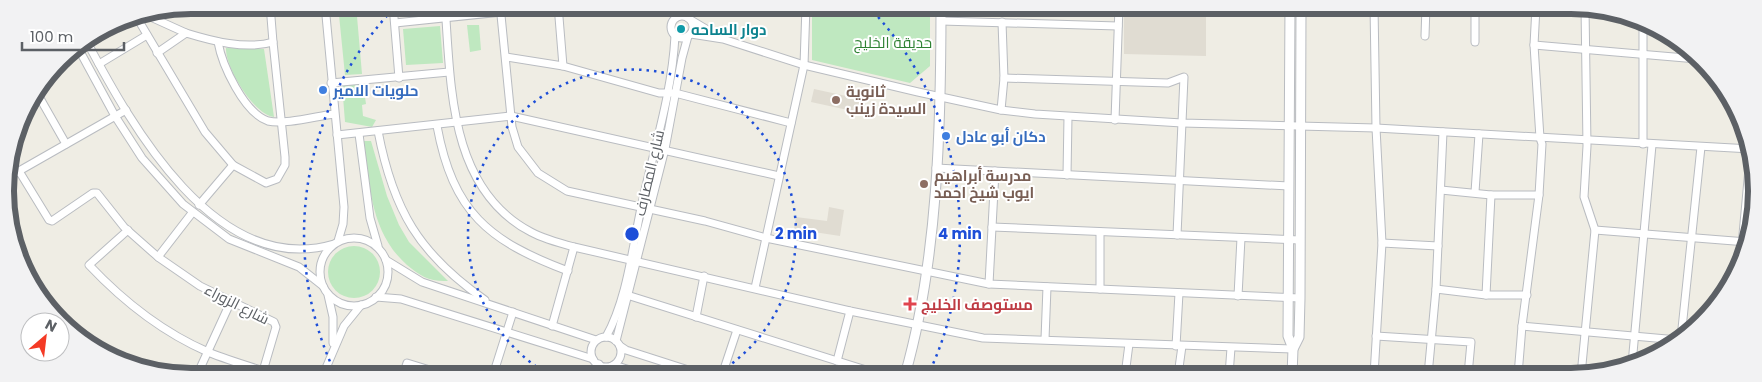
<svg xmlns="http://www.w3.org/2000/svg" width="1762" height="382" font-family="Poppins,Cairo,sans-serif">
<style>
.education{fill:#e0dcd2}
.green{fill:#bfe8c0}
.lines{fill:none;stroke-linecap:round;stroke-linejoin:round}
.minor-casing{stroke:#b9bcc1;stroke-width:9}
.tertiary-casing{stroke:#b9bcc1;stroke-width:11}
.minor{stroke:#fff;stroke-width:7}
.tertiary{stroke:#fff;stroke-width:9}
.ring{fill:none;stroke:#1d4ed8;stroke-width:2.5;stroke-dasharray:2.5 5}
.culture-dot{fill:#0f9aa8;stroke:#fff;stroke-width:2}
.shop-dot{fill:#3f7fe0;stroke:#fff;stroke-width:2}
.education-dot{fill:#8d6e63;stroke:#fff;stroke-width:2}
.health-dot{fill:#e0444e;stroke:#fff;stroke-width:2}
.labels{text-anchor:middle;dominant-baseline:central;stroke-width:4;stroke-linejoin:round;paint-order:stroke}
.culture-label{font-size:15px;font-weight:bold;fill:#0d838f;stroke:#fff;text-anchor:start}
.park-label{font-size:15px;fill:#2f8234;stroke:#fff}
.shop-label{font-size:15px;font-weight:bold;fill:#366cbe;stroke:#fff;text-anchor:start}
.education-label{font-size:15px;font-weight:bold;fill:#785e54;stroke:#fff;text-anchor:start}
.street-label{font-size:15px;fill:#5c6065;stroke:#fff}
.health-label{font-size:15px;font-weight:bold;fill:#be3a42;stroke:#fff;text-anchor:start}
.rim{fill:none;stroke:#5c6065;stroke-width:6}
.centre{fill:#1d4ed8;stroke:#fff;stroke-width:2.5}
.ring-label{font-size:15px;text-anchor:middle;font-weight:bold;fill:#1d4ed8;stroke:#fff;stroke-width:4;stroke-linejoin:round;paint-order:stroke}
</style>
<rect width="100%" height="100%" fill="#efede4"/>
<g class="education">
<path d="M1124 6H1206V56L1124 54Z"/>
<path d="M814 89 860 99 857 112 811 102Z"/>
<path d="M829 207 844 210 840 236 794 229 796 217 827 221Z"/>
</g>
<g class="green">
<path d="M338 5H356L362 74 345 75Z"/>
<path d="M812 6H930V66L910 83 812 60Z"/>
<path d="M467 25H479L481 50 470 52Z"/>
<path d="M440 26 443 63 406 65 403 29Z"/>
<path d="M226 48 264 49 274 117C253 114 225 67 226 48Z"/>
<path d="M363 83 366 104 362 105 363 116 376 120 372 127 345 122 342 84Z"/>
<path d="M362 141H371L387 196 399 225 409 242 448 281C430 282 420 276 407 265 370 232 371 187 362 141Z"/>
<circle cx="354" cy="272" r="26"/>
</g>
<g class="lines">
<g class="minor-casing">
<g id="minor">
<path d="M325 5 344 207 343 224 338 241"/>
<path d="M393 5 399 78"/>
<path d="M445 5C451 86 449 189 531 232 544 239 559 243 574 247L850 311 983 338 1293 349"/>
<path d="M500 5 512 127 518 147 538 173 567 191 705 221 766 238 989 284 1300 298"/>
<path d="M558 5 563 66"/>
<path d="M675 6 677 17"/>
<path d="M685 6 688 18"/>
<path d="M1374 6 1376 128 1382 243 1374 375"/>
<path d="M1475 6V42"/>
<path d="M144 14 186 33"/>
<circle cx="682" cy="27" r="11"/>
<path d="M136 16 205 132 233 165 266 183 277 179 285 165V157L273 42"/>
<path d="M691 20 718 36"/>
<path d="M941 21 1118 26"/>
<path d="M395 23 569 5"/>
<path d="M691 34 723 39 804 65 918 92 1001 110 1035 114 1182 123 1376 128 1751 149"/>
<path d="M1425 36 1426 6"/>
<path d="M86 40C131 125 216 279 334 244"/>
<path d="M218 42C222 65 244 113 268 121 285 125 317 116 334 114"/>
<path d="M1534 45 1697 59"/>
<path d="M77 46 115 116 142 158 183 204 229 239 299 267 323 286"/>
<path d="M157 53 186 33C212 41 246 50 273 42L270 5"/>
<path d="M506 57 563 66 659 93H675L791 123"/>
<path d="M99 64 147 35"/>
<path d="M1004 78 1168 83 1184 77 1177 235"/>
<path d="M331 83 449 72"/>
<path d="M37 93 66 144"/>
<path d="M1001 110 1004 78 1002 22"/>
<path d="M1115 120 1119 6"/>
<path d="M437 126C453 212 488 241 568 271"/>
<path d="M378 131C393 210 419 254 485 300"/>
<path d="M359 134 370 218 378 246"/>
<path d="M337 135 511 116 779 176"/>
<path d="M1643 144V23"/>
<path d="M936 168 1289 186"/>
<path d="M19 171 49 220 52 221 93 193H97L124 227 158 257 200 286 274 322 276 327 263 371"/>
<path d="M1067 175 1068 117"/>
<path d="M5 179 126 110"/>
<path d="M1441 190 1491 195H1539"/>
<path d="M1475 192 1479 134"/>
<path d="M199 205 233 165"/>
<path d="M992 227 1300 240"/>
<path d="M128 230 89 265C123 301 162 332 208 352 230 361 254 368 277 375"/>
<path d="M1595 230 1747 242"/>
<circle cx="354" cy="272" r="34"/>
<path d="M1382 243 1438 246"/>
<path d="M158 257 192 213"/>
<path d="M386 260 422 282 596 340"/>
<path d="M1740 267 1751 147"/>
<path d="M989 284 995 171"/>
<path d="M755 288 804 65 806 6"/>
<path d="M1100 289V232"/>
<path d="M1436 289 1486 295H1527"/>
<path d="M328 295 333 317V343"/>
<path d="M627 295 882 375"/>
<path d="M1486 295 1491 195"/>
<path d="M1238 296 1241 238"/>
<path d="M376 297 401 299 593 359"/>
<path d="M696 317 704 276"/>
<path d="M552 326 574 247"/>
<path d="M1522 326 1678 340"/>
<path d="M1376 336 1471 342 1468 375"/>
<path d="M606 337C627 299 632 250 641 208 653 151 672 95 675 36"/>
<circle cx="606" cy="352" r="15"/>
<path d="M1681 338 1701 147"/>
<path d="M1045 339 1047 287"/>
<path d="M616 341 665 149 682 58 688 36"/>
<path d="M620 346 626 350 704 375"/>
<path d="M1176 346 1179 293"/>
<path d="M837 361 850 311"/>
<path d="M1632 364 1652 145"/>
<path d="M614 365 646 375"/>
<path d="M197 375 231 301"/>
<path d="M323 375 344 326 361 305"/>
<path d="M403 375 407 363 446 375"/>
<path d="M493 375 513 312"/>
<path d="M593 375 599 364"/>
<path d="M722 375 737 330"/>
<path d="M1125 375 1129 344"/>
<path d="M1178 375 1182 346"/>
<path d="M1229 375 1231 348"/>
<path d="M1428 375 1436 289 1443 132"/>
<path d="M1518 375 1522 326 1539 195 1542 144 1540 138 1534 45 1536 7"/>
<path d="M1581 375 1595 230 1584 197 1587 146 1585 7"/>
</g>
</g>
<g class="tertiary-casing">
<g id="tertiary">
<path d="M1290 6 1288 336 1293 349"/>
<path d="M905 375C938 260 941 125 941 6"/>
<path d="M1292 375 1293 349 1299 337 1300 298 1301 6"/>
</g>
</g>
<use href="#minor" class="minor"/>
<use href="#tertiary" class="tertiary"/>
</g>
<g class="ring">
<path d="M549 375A164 164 0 1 1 715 375"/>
<path d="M336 375A328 328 0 0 1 396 6M868 6A328 328 0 0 1 928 375"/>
</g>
<circle class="culture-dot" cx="681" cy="29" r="5"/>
<g class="shop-dot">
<circle cx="323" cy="90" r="5"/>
<circle cx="946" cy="136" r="5"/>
</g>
<g class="education-dot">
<circle cx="836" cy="100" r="5"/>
<circle cx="924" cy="184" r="5"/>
</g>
<path class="health-dot" d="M907.5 296.5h5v5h5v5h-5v5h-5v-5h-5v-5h5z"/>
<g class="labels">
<g class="culture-label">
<text x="691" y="29">دوار الساحه</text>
</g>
<g class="park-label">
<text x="893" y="42">حديقة الخليج</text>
</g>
<g class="shop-label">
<text x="333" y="90">حلويات الامير</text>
<text x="956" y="136">دكان أبو عادل</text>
</g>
<g class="education-label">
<text x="846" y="91">ثانوية<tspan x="846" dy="17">السيدة زينب</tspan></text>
<text x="934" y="175">مدرسة أبراهيم<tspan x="934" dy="17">ايوب شيخ احمد</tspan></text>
</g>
<g class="street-label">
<text transform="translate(649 173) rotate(-77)">شارع المصارف</text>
<text transform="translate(237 304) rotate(27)">شارع الزوراء</text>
</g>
<g class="health-label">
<text x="921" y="304">مستوصف الخليج</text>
</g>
</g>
<path d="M0 0H1762V382H0ZM191 14H1571A177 177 0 0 1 1748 191V191A177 177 0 0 1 1571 368H191A177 177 0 0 1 14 191V191A177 177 0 0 1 191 14Z" fill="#f2f2f3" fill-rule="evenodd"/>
<path class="rim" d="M191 14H1571A177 177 0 0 1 1748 191V191A177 177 0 0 1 1571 368H191A177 177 0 0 1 14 191V191A177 177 0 0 1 191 14Z"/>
<circle cx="632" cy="234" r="8" class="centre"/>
<g class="ring-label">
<text x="796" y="239">2 min</text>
<text x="960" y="239">4 min</text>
</g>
<g transform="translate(45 337) rotate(28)"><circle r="24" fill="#ffffff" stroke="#bebfc1"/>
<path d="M0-4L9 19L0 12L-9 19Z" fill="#f43a25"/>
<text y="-8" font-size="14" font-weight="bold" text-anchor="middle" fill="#5c6065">N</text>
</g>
<path d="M22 42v8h102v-8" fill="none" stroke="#5c6065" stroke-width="2.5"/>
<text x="30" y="42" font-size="15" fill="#5c6065" stroke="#ffffff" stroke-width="4" paint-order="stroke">100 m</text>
</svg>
